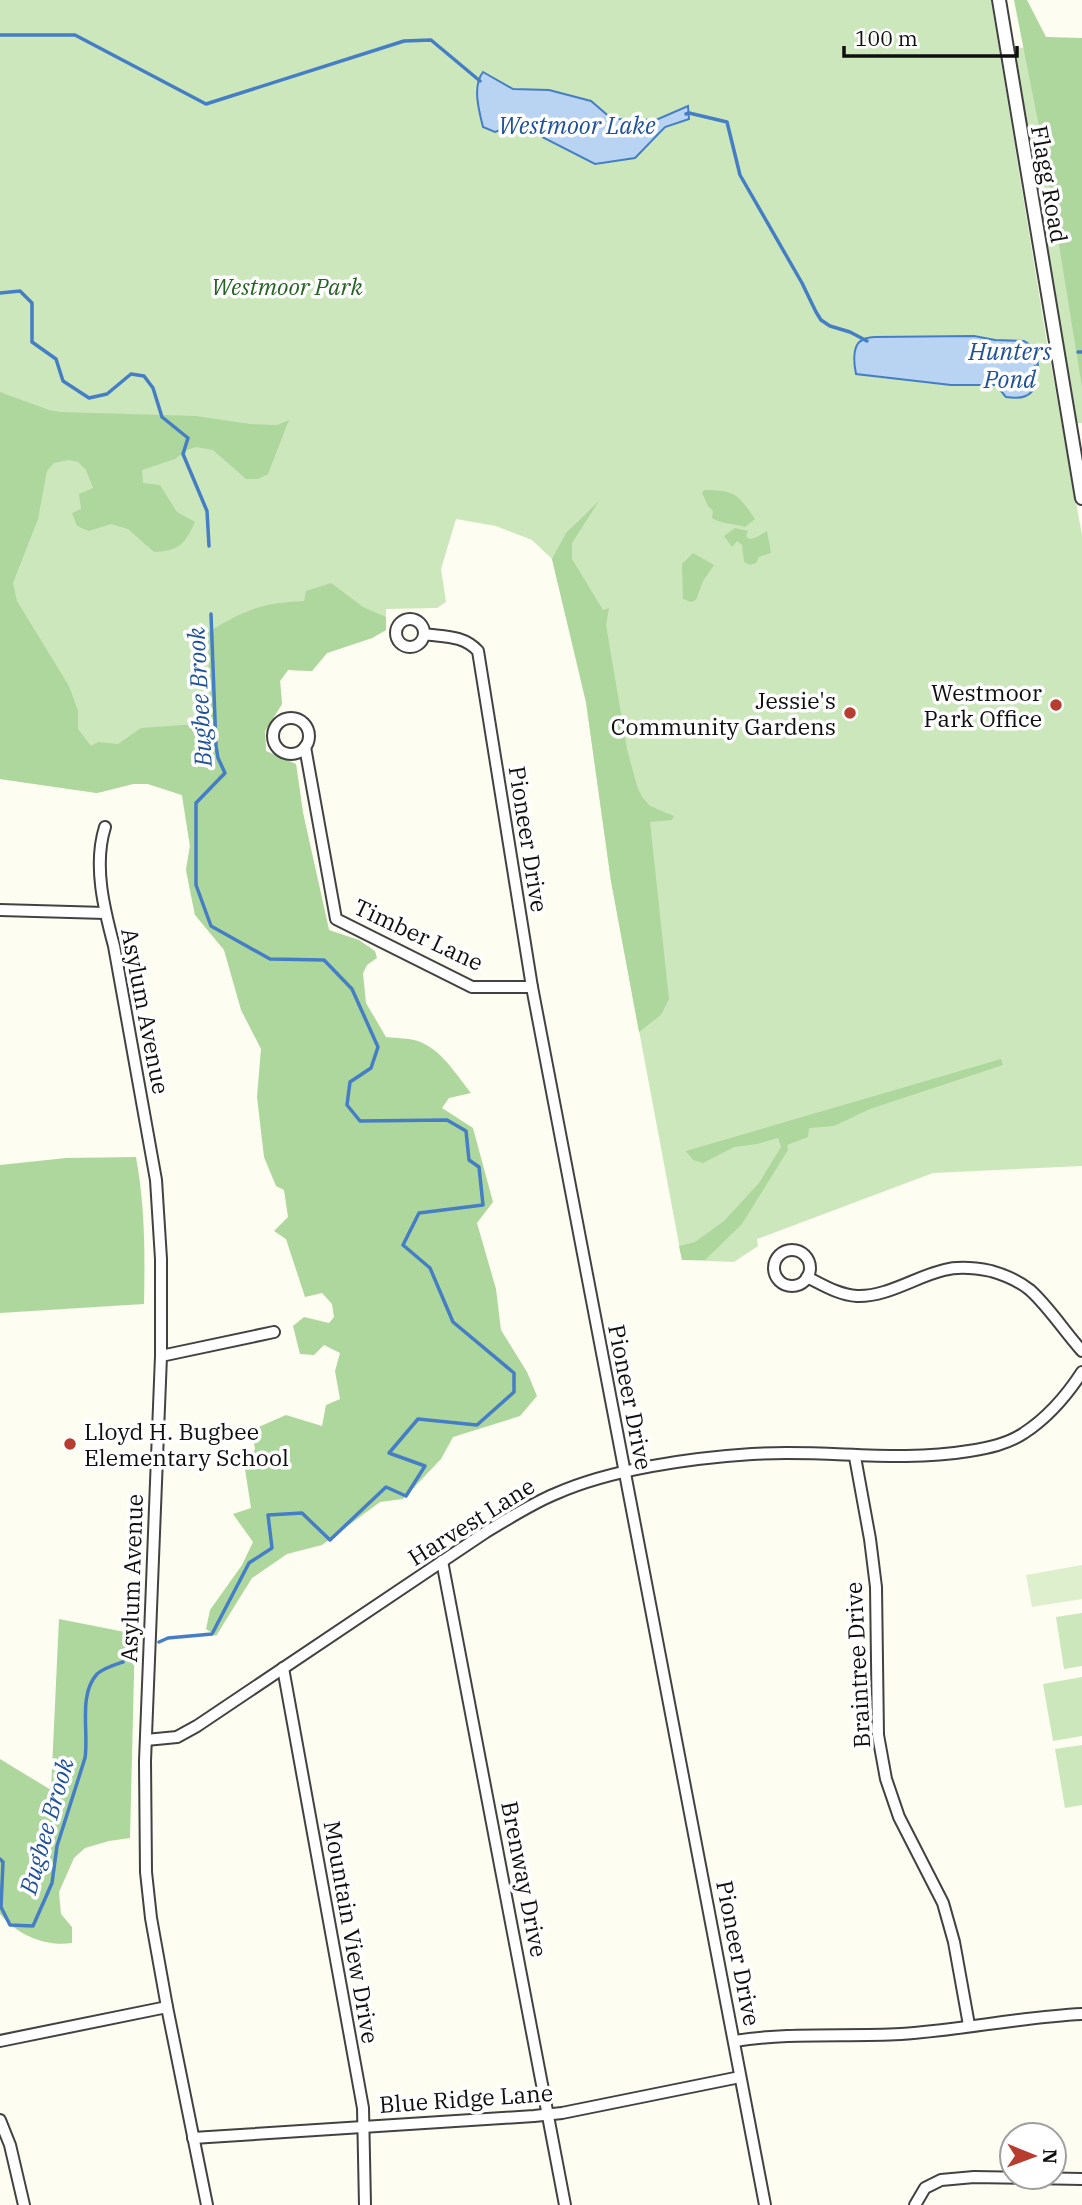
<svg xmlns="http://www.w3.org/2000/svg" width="1082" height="2205" font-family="'IBM Plex Serif',serif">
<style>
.green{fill:#cce7bc}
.forest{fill:#aed79d}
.pitch{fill:#deefce}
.water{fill:#b9d4f2;stroke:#457ec5;stroke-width:2}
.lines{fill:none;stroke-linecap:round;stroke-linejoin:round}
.stream{stroke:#457ec5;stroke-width:3.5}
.minor-casing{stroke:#424242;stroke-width:14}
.tertiary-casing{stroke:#424242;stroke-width:16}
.minor{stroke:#fff;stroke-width:10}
.tertiary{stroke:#fff;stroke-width:12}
.poi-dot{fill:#b63d2f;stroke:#fff;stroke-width:2.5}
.labels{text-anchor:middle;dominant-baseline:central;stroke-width:7;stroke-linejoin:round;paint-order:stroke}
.street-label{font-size:23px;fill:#0f0f0f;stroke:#fff}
.park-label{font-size:23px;font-style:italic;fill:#266323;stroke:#fff}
.poi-label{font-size:23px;fill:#0f0f0f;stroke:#fff;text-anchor:end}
.water-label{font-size:24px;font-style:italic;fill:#1f5199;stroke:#fff}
</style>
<rect width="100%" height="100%" fill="#fefdf1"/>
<g class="green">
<path d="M0 0H991L1047 343 1082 535V1166L933 1173 757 1239 758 1246 734 1262 682 1260 611 881 586 702 552 559 532 540 496 526 456 519 441 569 446 602 437 608 386 609V630L372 638 327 653 312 671 288 670 280 681 282 704 265 731 266 751 296 764 303 813 329 930 195 915 186 870 190 846 182 795 148 784H133L97 793 0 779Z"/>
<path d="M1082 44V423H1076L1050 278 1015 48Z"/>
<path d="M1082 1613V1666L1064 1669 1056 1617Z"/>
<path d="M1082 1677V1736L1053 1741 1043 1684Z"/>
<path d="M1082 1745V1805L1065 1808 1055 1749Z"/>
</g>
<g class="forest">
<path d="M1014 0H1027L1046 37 1082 38V387L1044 152Z"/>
<path d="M0 392 49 410 60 412 196 416 250 424 277 425 289 420 268 474 258 479H246L213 450 196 447 187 450 175 459 142 470 143 483 160 485 177 512 195 522C185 544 179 551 154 552L128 529 111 524 89 531 77 526 72 513 81 509 79 494 93 488 86 470 78 462 69 460 54 463 47 471 38 519 13 583 17 601 69 686 78 711V729L91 746 98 742 118 744 141 728 210 723 208 632C245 610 260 603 304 601L306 591 331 583 363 607 386 617V630L372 638 327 653 312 671 288 670 280 681 282 704 265 731 266 751 296 764 303 813 329 930 359 940 375 951 377 958 367 965 363 973 366 1003 386 1037C393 1038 401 1038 409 1039 438 1043 454 1072 471 1093L449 1098 442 1108 473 1128 493 1202 477 1223 496 1289 501 1330 527 1372 537 1396 520 1416 453 1437 441 1459 403 1499 380 1502 322 1545 287 1554 252 1578 216 1636 206 1629 210 1610 242 1565 253 1542 233 1514 251 1508 245 1469 255 1449 252 1430 286 1415 322 1426 326 1405 340 1399 335 1371 340 1353 324 1345 314 1355 300 1354 293 1326 304 1317 329 1323 334 1317 332 1304 322 1293 305 1297 286 1239 274 1231 288 1217 284 1190 276 1186 264 1157 257 1097 261 1049 241 1010 224 950 195 915 186 870 190 846 182 795 148 784H133L97 793 0 779Z"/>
<path d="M704 490C735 490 738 494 755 519L745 527C734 523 723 525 712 518L713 511 708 506 702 493Z"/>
<path d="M599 501 572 543V559L603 610 609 608 606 625 627 749 637 786 642 797 650 806 674 816 672 820 650 822 669 999 661 1015 639 1032 611 881 586 702 552 559 566 533Z"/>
<path d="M735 528 748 531 746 536 749 539 755 538 767 531 771 553 759 557 756 563 750 565 744 562 742 545 737 541 732 547 724 536Z"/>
<path d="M693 553 714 565 703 581 696 600 691 602 683 599 682 564Z"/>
<path d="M1001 1059 1003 1065 870 1109 834 1126 809 1128 808 1137 787 1145 788 1150 742 1224 705 1260H682L679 1246 695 1242 724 1221 759 1183 781 1147 778 1138 757 1144 734 1147 703 1163 693 1160 686 1151Z"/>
<path d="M136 1157C145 1206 145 1254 144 1304L0 1313V1165L66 1158Z"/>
<path d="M59 1619 135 1634 130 1838 109 1841 85 1848 74 1858 59 1892 61 1914 72 1927V1943C46 1947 17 1935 0 1914V1759L51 1790Z"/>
</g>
<path class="pitch" d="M1082 1565V1599L1032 1607 1026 1575Z"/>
<g class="water">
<path d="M483 72 513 89 549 90 591 101 612 119 656 120 688 106 689 119 665 127 635 158 595 164 517 124 495 132 483 127C479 111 472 86 483 72Z"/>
<path d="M974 336 995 340 1024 341 1032 346 1033 352H1036L1038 365 1035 366C1039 390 1031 401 1006 397L996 385H951L856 374C854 364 851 346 862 340 866 337 870 338 874 337Z"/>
</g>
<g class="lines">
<g class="stream">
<path d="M0 35H75L206 104 404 41 431 40 480 81"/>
<path d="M686 114 689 113 727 122 740 175 802 283 816 312 821 320 830 326 850 332 867 341"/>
<path d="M0 293 20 291 32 303V342L56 359 63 381 89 398 107 394 131 374 144 376 153 388 162 417 188 438 183 454 207 511 209 546"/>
<path d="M1078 352H1082"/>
<path d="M159 1642 168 1638 212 1634 249 1563 272 1548 268 1515 302 1513 330 1540 386 1487 406 1496 425 1466 389 1453 418 1419 477 1425 514 1392V1373L453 1322 430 1268 403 1245 419 1213 483 1205 479 1167 469 1160 466 1131 447 1120 360 1121 347 1105 350 1082 371 1068 378 1047 352 989 324 960 270 959 211 926 196 885V803L225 773 218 758 216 746 211 614"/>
<path d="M0 1859 3 1862 1 1907 10 1925 33 1926 52 1883 57 1846 85 1758C89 1732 78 1695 97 1674 104 1668 114 1665 123 1662"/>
</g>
<g class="minor-casing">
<g id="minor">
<circle cx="410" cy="633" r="14"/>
<path d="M424 634C445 637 463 635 478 651L532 987 765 2205"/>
<circle cx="291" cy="736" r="18"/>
<path d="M305 747 336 919 472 987H532"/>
<path d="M105 827C93 865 104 909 114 946L156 1180 161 1259V1356L145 1761 146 1872 151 1918 167 2007 207 2205"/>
<path d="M0 910 105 913"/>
<circle cx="792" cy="1268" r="18"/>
<path d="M807 1277C823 1285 839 1295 857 1296 887 1297 915 1277 944 1270 959 1266 976 1268 991 1271 1005 1275 1019 1281 1030 1290 1049 1307 1064 1331 1082 1351"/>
<path d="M161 1356 274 1332"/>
<path d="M855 1457 870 1539 876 1587 878 1735 886 1779 899 1817 943 1903 954 1942 969 2025"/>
<path d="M442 1561 565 2205"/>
<path d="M283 1668 363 2108 365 2205"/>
<path d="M146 1740 177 1737 197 1726 486 1532C508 1519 531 1504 555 1494 611 1469 691 1458 752 1454 825 1449 896 1463 969 1451 988 1448 1008 1444 1024 1433 1047 1418 1067 1395 1082 1372"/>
<path d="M0 2041 167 2007"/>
<path d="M735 2041C790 2032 845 2037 901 2034 961 2030 1021 2017 1082 2014"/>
<path d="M0 2120 10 2145 24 2205"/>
<path d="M193 2138 534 2116 562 2113 740 2077"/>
<path d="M915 2205 925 2188 941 2180 974 2177 1082 2179"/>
</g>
</g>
<g class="tertiary-casing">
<path id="tertiary" d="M999 0 1082 498"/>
</g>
<use href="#minor" class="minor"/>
<use href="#tertiary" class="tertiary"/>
</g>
<g class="poi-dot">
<circle cx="1056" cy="705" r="7"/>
<circle cx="850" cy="713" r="7"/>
<circle cx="70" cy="1444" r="7"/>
</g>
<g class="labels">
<g class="street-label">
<text transform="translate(1050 184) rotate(80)">Flagg Road</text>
<text transform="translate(529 839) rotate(81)">Pioneer Drive</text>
<text transform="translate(419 934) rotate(25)">Timber Lane</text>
<text transform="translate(146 1011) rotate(79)">Asylum Avenue</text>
<text transform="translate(631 1397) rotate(79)">Pioneer Drive</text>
<text transform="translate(471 1521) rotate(-32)">Harvest Lane</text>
<text transform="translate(131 1578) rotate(-88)">Asylum Avenue</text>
<text transform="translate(857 1665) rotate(-93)">Braintree Drive</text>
<text transform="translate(525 1879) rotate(79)">Brenway Drive</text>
<text transform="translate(352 1932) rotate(80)">Mountain View Drive</text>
<text transform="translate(739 1953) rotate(79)">Pioneer Drive</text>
<text transform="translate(466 2098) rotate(-4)">Blue Ridge Lane</text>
</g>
<g class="park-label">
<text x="287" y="286">Westmoor Park</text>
</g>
<g class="poi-label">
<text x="1042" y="692">Westmoor<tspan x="1042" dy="26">Park Office</tspan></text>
<text x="836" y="700">Jessie's<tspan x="836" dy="26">Community Gardens</tspan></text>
<text x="84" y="1431" text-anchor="start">Lloyd H. Bugbee<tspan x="84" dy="26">Elementary School</tspan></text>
</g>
<g class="water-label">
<text x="577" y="125">Westmoor Lake</text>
<text x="1010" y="351">Hunters<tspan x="1010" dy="28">Pond</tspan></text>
<text transform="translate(199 697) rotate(-93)">Bugbee Brook</text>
<text transform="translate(46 1826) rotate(-74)">Bugbee Brook</text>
</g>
</g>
<g transform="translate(1033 2156) rotate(91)"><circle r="33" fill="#ffffff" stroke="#9f9f9f" stroke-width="2"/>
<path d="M0-5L12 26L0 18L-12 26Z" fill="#b63d2f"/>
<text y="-10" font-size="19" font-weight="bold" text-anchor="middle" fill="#0f0f0f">N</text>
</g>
<path d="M844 46v10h173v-10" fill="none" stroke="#0f0f0f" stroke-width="3.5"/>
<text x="855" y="46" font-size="21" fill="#0f0f0f" stroke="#ffffff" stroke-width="5" paint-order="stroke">100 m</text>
</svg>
